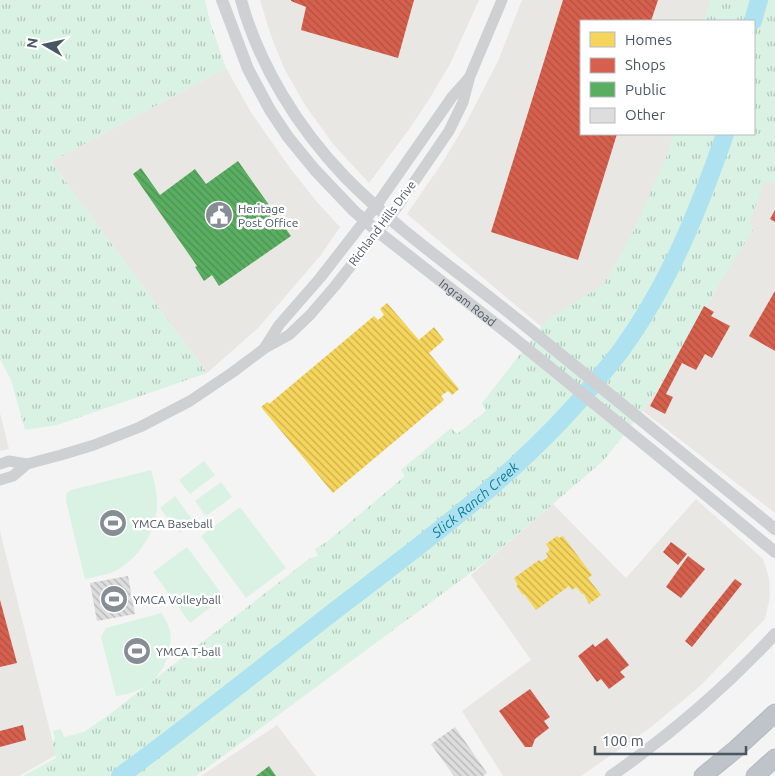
<svg xmlns="http://www.w3.org/2000/svg" width="775" height="776" font-family="Ubuntu,sans-serif">
<style>
.commercial{fill:#e8e7e3}
.grass{fill:url(#grass-tufts)}
.pitch{fill:#d9f2e3}
.homes{fill:url(#homes-back-hatch)}
.shops{fill:url(#shops-back-hatch)}
.public{fill:url(#public-back-hatch)}
.lines{fill:none;stroke-linecap:round;stroke-linejoin:round}
.river{stroke:#aee2f0;stroke-width:18}
.building{fill:url(#building-back-hatch)}
.motorway-casing{stroke:#b9bec3;stroke-width:19}
.tertiary{stroke:#ced0d2;stroke-width:11}
.secondary{stroke:#ced0d4;stroke-width:12}
.motorway{stroke:#bec4c9;stroke-width:16}
.labels{text-anchor:middle;dominant-baseline:central;stroke-width:5;stroke-linejoin:round;paint-order:stroke}
.poi-label{font-size:12px;fill:#4a5661;stroke:#fff;text-anchor:start}
.street-label{font-size:12px;fill:#4a5661;stroke:#fff}
.water-label{font-size:14px;font-style:italic;fill:#0c7c9b;stroke:#fff}
</style>
<defs>
<pattern id="grass-tufts" width="24" height="20" patternUnits="userSpaceOnUse" patternTransform="scale(1.25)"><rect width="24" height="20" fill="#d9f2e3"/><path d="M3 7l-1-3M5 7V3M7 7l1-3M15 17l-1-3M17 17v-4M19 17l1-3" fill="none" stroke="#b2c7bb"/></pattern>
<pattern id="homes-back-hatch" width="6" height="6" patternUnits="userSpaceOnUse" patternTransform="scale(1.25)"><rect width="6" height="6" fill="#f6d55c"/><path d="M-1 5l2 2M0 0l6 6M5-1l2 2" fill="none" stroke="#c9b04f"/></pattern>
<pattern id="shops-back-hatch" width="6" height="6" patternUnits="userSpaceOnUse" patternTransform="scale(1.25)"><rect width="6" height="6" fill="#d6604d"/><path d="M-1 5l2 2M0 0l6 6M5-1l2 2" fill="none" stroke="#b05243"/></pattern>
<pattern id="public-back-hatch" width="6" height="6" patternUnits="userSpaceOnUse" patternTransform="scale(1.25)"><rect width="6" height="6" fill="#5aae61"/><path d="M-1 5l2 2M0 0l6 6M5-1l2 2" fill="none" stroke="#4c9053"/></pattern>
<pattern id="building-back-hatch" width="6" height="6" patternUnits="userSpaceOnUse" patternTransform="scale(1.25)"><rect width="6" height="6" fill="#ddddde"/><path d="M-1 5l2 2M0 0l6 6M5-1l2 2" fill="none" stroke="#b5b6b7"/></pattern>
</defs>
<rect width="100%" height="100%" fill="#f4f4f4"/>
<g class="commercial">
<path d="M260 0H479L450 64 431 96 410 128 369 183 333 144 305 105 285 70 271 36Z"/>
<path d="M522 0H714L709 21H581V134H679L637 239 562 344 407 214 444 160 466 123 498 61Z"/>
<path d="M226 68 252 114 290 168 317 202 340 227 321 255 259 327 207 373 51 162Z"/>
<path d="M775 135V513L643 411 681 353 716 289Z"/>
<path d="M0 413 9 449 0 451Z"/>
<path d="M696 499 763 559 769 578 770 596 765 619 700 686 650 728 581 776H503L462 711 531 660 471 575 553 504 626 578Z"/>
<path d="M0 531 56 755 19 776H0Z"/>
<path d="M277 725 316 776H201Z"/>
</g>
<g class="grass">
<path d="M0 0H205L210 22 226 68 51 162 207 373 57 425 25 430 11 380 0 359Z"/>
<path d="M710 0H775V181L773 184 764 181 750 223 753 230 716 289 681 353 643 411 603 461 484 563 196 776H23L56 758 52 742 55 739 53 731 61 729 64 737 84 732 110 714 291 573 310 558 318 556 315 549 328 541 405 476 401 470 451 428 457 434 486 411 482 403 547 320 603 285 632 234 667 155 673 134H754V21H704Z"/>
</g>
<g class="pitch">
<path d="M204 461 215 475 190 494 179 480Z"/>
<path d="M151 470C154 480 157 493 157 504 157 530 139 559 115 571 106 575 95 577 85 579L66 501 67 493 71 490Z"/>
<path d="M221 482 232 497 206 516 195 501Z"/>
<path d="M175 496 194 522 179 533 160 508Z"/>
<path d="M240 507 286 568 246 598 201 536Z"/>
<path d="M187 547 224 597 190 623 153 572Z"/>
<path d="M161 613C169 623 172 633 170 646 166 675 145 693 116 696L101 637 106 628Z"/>
</g>
<g class="homes">
<path d="M387 303 419 340 434 327 444 340 429 353 459 389 452 395 448 391 441 396 444 400 333 493 261 407 267 402 269 404 374 316 378 320 384 315 380 309Z"/>
<path d="M557 536 559 538 563 536 592 575 588 578 601 595 589 604 584 594H582L576 587 572 590 569 586 536 610 524 594 523 595 516 586 518 585 514 578 539 560 541 562 548 557 546 553 550 550 546 544Z"/>
</g>
<g class="shops">
<path d="M291 0H414L398 58 301 30 306 7 291 1Z"/>
<path d="M563 0H658L651 21H581V134H617L578 260 491 232Z"/>
<path d="M775 210V222L770 219Z"/>
<path d="M775 291V351L749 336Z"/>
<path d="M704 306 714 312 711 316 730 326 712 358 705 354 696 370 682 363 666 394 673 397 665 414 650 406Z"/>
<path d="M671 542 687 554 678 565 663 552Z"/>
<path d="M688 556 705 569 681 598 666 587Z"/>
<path d="M735 579 742 584 692 647 685 641Z"/>
<path d="M0 600 17 663 0 667Z"/>
<path d="M607 638 629 665 620 672 625 677 609 689 601 679 597 682 578 656 593 644 595 647Z"/>
<path d="M530 689 550 717 544 721 549 728 535 739 532 747H525L499 711Z"/>
<path d="M23 725 26 740 0 747V731Z"/>
</g>
<g class="public">
<path d="M238 161 291 236 219 286 212 275 204 281 195 267 197 266 133 174 141 168 160 195 195 169 206 184Z"/>
<path d="M269 766 276 776H256Z"/>
</g>
<g class="lines">
<g class="river">
<path d="M753 21 759 0"/>
<path id="s1" d="M120 776C197 720 271 660 346 602 435 534 525 468 596 381 605 370 614 360 622 349 669 284 699 209 725 134"/>
</g>
</g>
<g class="building">
<path d="M128 576 135 614 97 621 90 583Z"/>
<path d="M455 727 487 773 483 776H454L431 744Z"/>
</g>
<g class="lines">
<g class="motorway-casing">
<g id="motorway">
<path d="M703 776 736 749 775 713"/>
<path d="M755 776 775 758"/>
</g>
</g>
<g class="tertiary">
<path d="M265 347 279 325 320 278 376 206 452 97 468 79"/>
<path d="M0 464 9 461 27 464 61 455 94 445 140 427 190 401 233 372 265 348 289 335 310 315 335 286 397 207 449 131 463 102 470 76 502 0"/>
<path d="M0 480 13 476 27 464"/>
</g>
<g class="secondary">
<path id="s2" d="M222 0 248 69 270 110 288 137 315 170 354 211 377 231 510 335 654 452 775 552"/>
<path d="M241 0C259 65 298 128 345 177 399 232 463 275 522 323 606 392 691 460 775 529"/>
<path d="M611 776C670 735 726 687 775 634"/>
</g>
<use href="#motorway" class="motorway"/>
</g>
<defs>
<g id="civic-disc" transform="scale(1.4375)"><circle r="9.5" fill="#868d94" stroke="#fff"/><path d="M-.6-6.5H3V-4.5H.6V-3L4-1V1h2V6H-6V1h2V-1L-.6-3ZM-1.2 2.5V6h2.4V2.5Z" fill="#fff"/></g>
<g id="stadium-disc" transform="scale(1.4375)"><circle r="9.5" fill="#868d94" stroke="#fff"/><path d="M0-5a6.5 5 0 1 0 0 10a6.5 5 0 1 0 0-10ZM-3.5-1.8h7v3.6h-7Z" fill="#fff"/></g>
</defs>
<g fill-rule="evenodd">
<use href="#civic-disc" x="219" y="215"/>
<use href="#stadium-disc" x="113" y="523"/>
<use href="#stadium-disc" x="114" y="599"/>
<use href="#stadium-disc" x="137" y="651"/>
</g>
<g class="labels">
<g class="poi-label">
<text x="238" y="208">Heritage<tspan x="238" dy="14">Post Office</tspan></text>
<text x="132" y="523">YMCA Baseball</text>
<text x="133" y="599">YMCA Volleyball</text>
<text x="156" y="651">YMCA T-ball</text>
</g>
<g class="street-label">
<text transform="translate(382 223) rotate(-53)">Richland Hills Drive</text>
<text stroke="none"><textPath href="#s2" startOffset="398">Ingram Road</textPath></text>
</g>
<g class="water-label">
<text stroke="none"><textPath href="#s1" startOffset="450">Slick Ranch Creek</textPath></text>
</g>
</g>
<rect x="580" y="20" width="175" height="115" fill="#ffffff" stroke="#b7bbc0"/>
<rect x="590" y="32" width="25" height="15" fill="#f6d55c" stroke="#b7bbc0"/>
<text x="625" y="45" font-size="15" fill="#4a5661">Homes</text>
<rect x="590" y="58" width="25" height="15" fill="#d6604d" stroke="#b7bbc0"/>
<text x="625" y="70" font-size="15" fill="#4a5661">Shops</text>
<rect x="590" y="82" width="25" height="15" fill="#5aae61" stroke="#b7bbc0"/>
<text x="625" y="95" font-size="15" fill="#4a5661">Public</text>
<rect x="590" y="108" width="25" height="15" fill="#ddddde" stroke="#b7bbc0"/>
<text x="625" y="120" font-size="15" fill="#4a5661">Other</text>
<g transform="translate(45 45) rotate(279)" stroke="#ffffff" stroke-width="4" paint-order="stroke">
<path d="M0-4L9 19L0 12L-9 19Z" fill="#4a5661"/>
<text y="-8" font-size="14" font-weight="bold" text-anchor="middle" fill="#4a5661">N</text>
</g>
<path d="M595 746v8h151v-8" fill="none" stroke="#4a5661" stroke-width="2.5"/>
<text x="602" y="746" font-size="15" fill="#4a5661" stroke="#ffffff" stroke-width="4" paint-order="stroke">100 m</text>
</svg>
